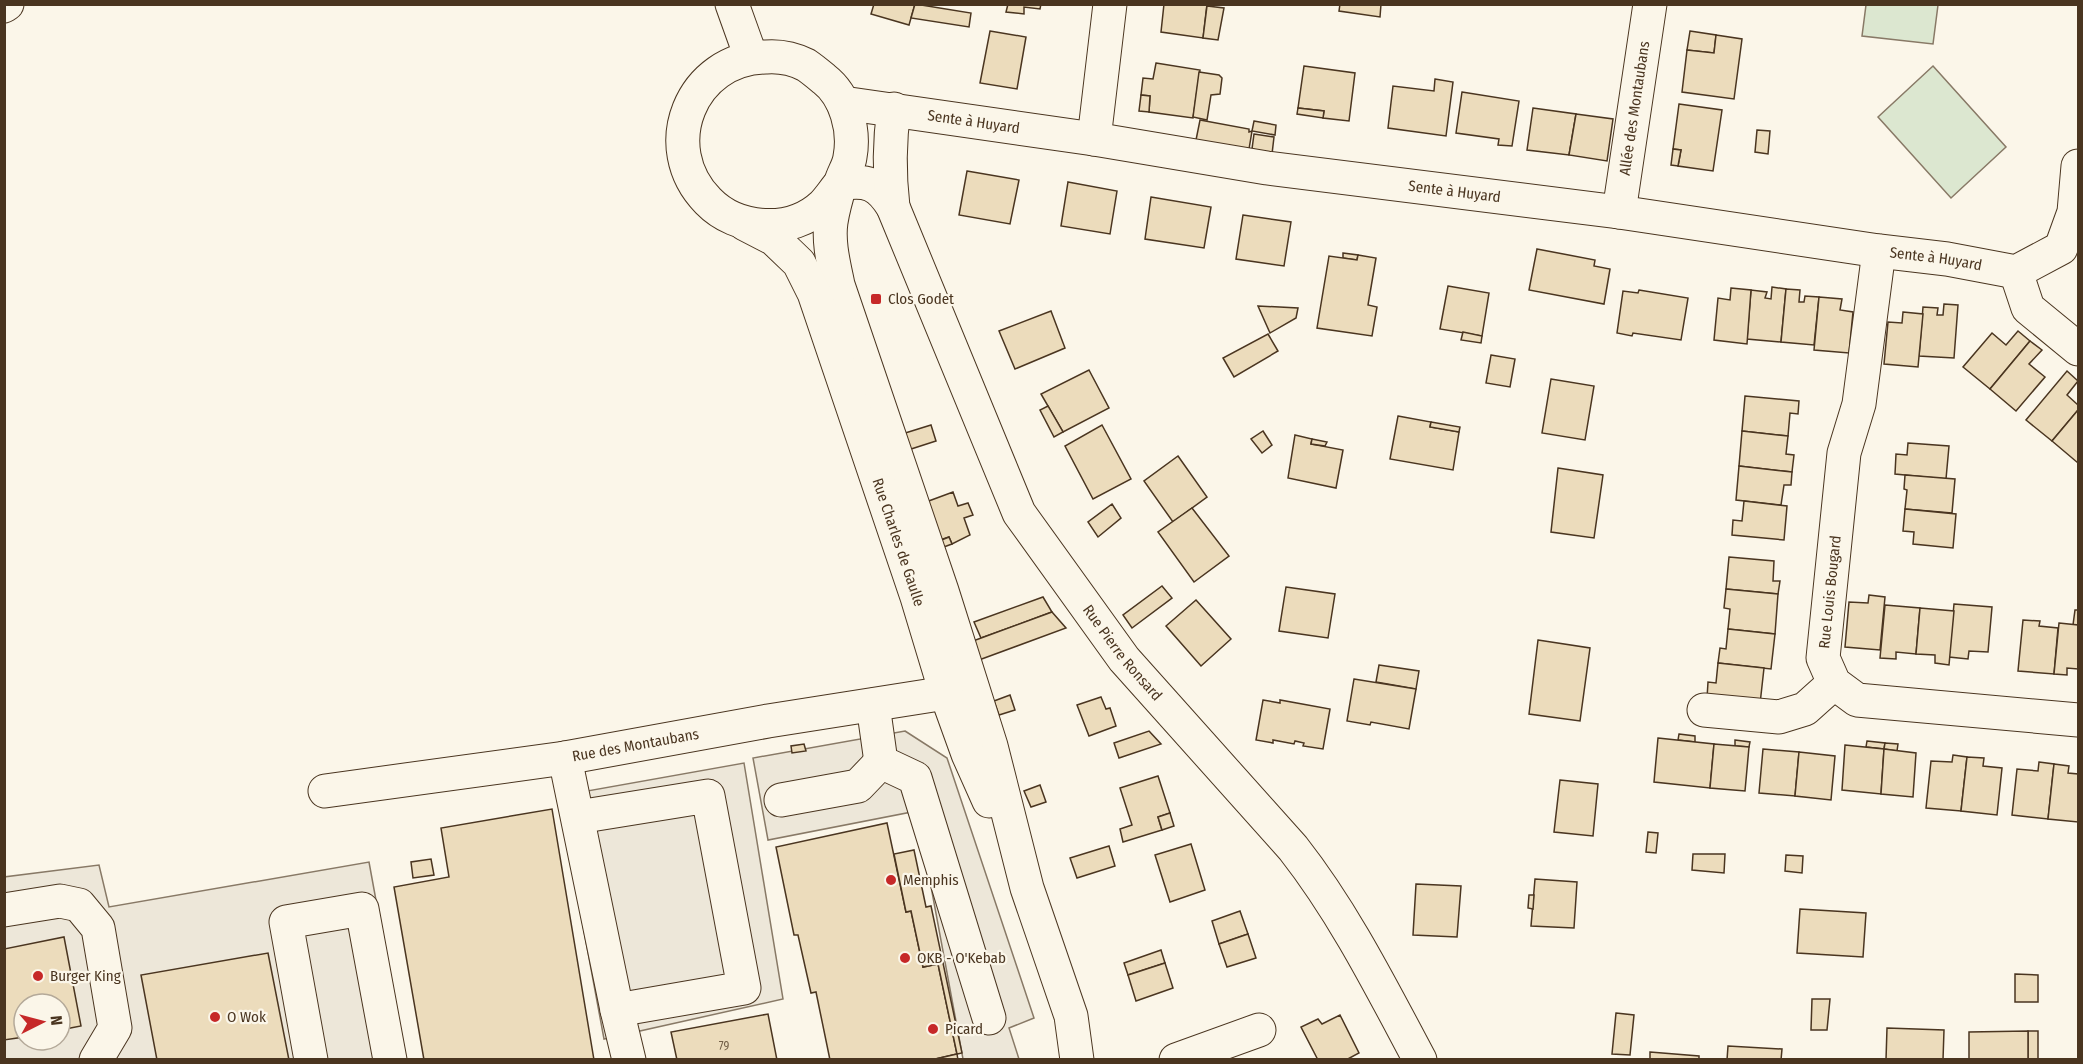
<svg xmlns="http://www.w3.org/2000/svg" width="2083" height="1064" font-family="'Fira Sans Condensed',sans-serif">
<style>
.green{fill:#dce7d0;stroke:#887966;stroke-width:1.5}
.parking{fill:#ede7d9;stroke:#887966;stroke-width:1.5;fill-rule:evenodd}
.building{fill:#ecdcbc;stroke:#4a3520;stroke-width:1.5}
.lines{fill:none;stroke-linecap:round;stroke-linejoin:round}
.minor-casing{stroke:#4a3520;stroke-width:35}
.minor{stroke:#fbf6e9;stroke-width:33}
.poi-dot{fill:#c62828;stroke:#fbf6e9;stroke-width:2}
.labels{text-anchor:middle;dominant-baseline:central;stroke-width:4.5;stroke-linejoin:round;paint-order:stroke}
.number-label{font-size:12px;fill:#725f47}
.street-label{font-size:15px;fill:#4a3520;stroke:#fbf6e9}
.poi-label{font-size:15px;fill:#4a3520;stroke:#fbf6e9;text-anchor:start}
</style>
<rect width="100%" height="100%" fill="#fbf6e9"/>
<g class="green">
<path d="M1866 5H1938L1933 44 1862 36Z"/>
<path d="M1933 66 2006 147 1951 198 1878 117Z"/>
</g>
<g class="parking">
<path d="M905 731 947 758 1034 1018 1009 1028 1019 1059 1017 1060 963 1059 917 811 768 840 753 758Z"/>
<path d="M744 763 783 999 604 1039 559 796Z"/>
<path d="M369 862 405 1059H5L4 877 99 865 109 907ZM24 1004H60V1040H24Z"/>
</g>
<g class="building">
<path d="M874 4H915L909 25 871 14Z"/>
<path d="M915 4 971 13 969 27 911 18Z"/>
<path d="M1008 4H1041L1040 9 1024 7V14L1006 12Z"/>
<path d="M1164 4H1207L1203 38 1161 32Z"/>
<path d="M1340 4H1381L1380 17 1339 11Z"/>
<path d="M1207 6 1224 8 1218 40 1203 38Z"/>
<path d="M990 31 1026 37 1017 89 980 83Z"/>
<path d="M1690 31 1716 35 1714 53 1687 50Z"/>
<path d="M1716 35 1742 39 1734 99 1682 92 1687 50 1714 53Z"/>
<path d="M1156 63 1200 70 1193 118 1149 112 1150 96 1141 95 1143 78 1153 79Z"/>
<path d="M1304 66 1355 73 1349 121 1323 118 1324 111 1298 108Z"/>
<path d="M1199 72 1219 75 1222 78 1220 94 1211 95 1207 120 1193 117Z"/>
<path d="M1435 79 1453 82 1446 136 1388 128 1393 86 1434 91Z"/>
<path d="M1462 92 1519 101 1512 146 1498 145 1499 139 1456 133Z"/>
<path d="M1141 95 1150 96 1149 112 1139 111Z"/>
<path d="M1679 104 1722 110 1713 171 1678 166 1681 150 1673 149Z"/>
<path d="M1298 108 1324 111 1323 118 1297 114Z"/>
<path d="M1533 108 1576 114 1569 155 1527 150Z"/>
<path d="M1576 114 1613 119 1607 161 1569 155Z"/>
<path d="M1200 120 1249 129V132L1252 131 1249 149 1196 140Z"/>
<path d="M1254 121 1276 125 1275 135 1252 131Z"/>
<path d="M1757 130 1770 131 1768 154 1755 152Z"/>
<path d="M1254 134 1274 137 1272 154 1252 149Z"/>
<path d="M1673 149 1681 150 1678 166 1671 165Z"/>
<path d="M967 171 1019 180 1010 224 959 215Z"/>
<path d="M1068 182 1117 191 1110 234 1061 226Z"/>
<path d="M1151 197 1211 207 1204 248 1145 239Z"/>
<path d="M1243 215 1291 222 1284 266 1236 259Z"/>
<path d="M1537 249 1595 260 1594 266 1610 269 1604 304 1529 290Z"/>
<path d="M1343 253 1358 255 1357 260 1343 258Z"/>
<path d="M1358 255 1376 258 1368 305 1377 307 1372 336 1317 328 1329 256 1357 260Z"/>
<path d="M1448 286 1489 293 1482 336 1440 329Z"/>
<path d="M1772 287 1786 289 1781 342 1747 339 1751 290 1767 292 1765 298 1771 299Z"/>
<path d="M1731 288 1751 290 1747 344 1714 340 1718 298 1730 300Z"/>
<path d="M1786 289 1800 290 1799 302H1804L1805 296 1819 297 1814 345 1781 342Z"/>
<path d="M1639 290 1688 298 1681 340 1633 333 1632 336 1617 333 1623 291 1638 293Z"/>
<path d="M1819 297 1842 299 1840 310 1853 312 1849 353 1814 350Z"/>
<path d="M1944 304 1958 305 1954 358 1919 356 1923 307 1938 308 1937 315H1943Z"/>
<path d="M1258 306 1298 308 1296 318 1270 333Z"/>
<path d="M1051 311 1065 348 1015 369 999 331Z"/>
<path d="M1903 312 1923 314 1918 367 1884 364 1888 322 1902 323Z"/>
<path d="M2018 331 2030 341 1990 389 1963 367 1992 333 2006 345Z"/>
<path d="M1463 332 1482 336 1481 343 1461 340Z"/>
<path d="M1268 334 1278 351 1234 377 1223 358Z"/>
<path d="M2030 341 2042 350 2029 364 2045 377 2016 411 1990 389Z"/>
<path d="M1491 355 1515 359 1510 387 1486 383Z"/>
<path d="M1089 370 1109 408 1063 432 1041 394Z"/>
<path d="M2067 371 2078 381 2067 395 2078 405V410L2052 441 2026 420Z"/>
<path d="M1551 379 1594 386 1585 440 1542 433Z"/>
<path d="M1745 396 1799 401 1798 414 1790 413 1788 436 1742 431Z"/>
<path d="M1048 406 1063 432 1054 437 1040 410Z"/>
<path d="M2078 410V463L2052 441Z"/>
<path d="M1398 416 1431 422 1430 427 1459 432 1453 470 1390 459Z"/>
<path d="M1431 422 1460 427 1459 432 1430 427Z"/>
<path d="M931 425 936 441 908 450 902 434Z"/>
<path d="M1102 425 1131 479 1093 499 1065 446Z"/>
<path d="M1263 431 1272 445 1262 453 1251 439Z"/>
<path d="M1742 431 1788 436 1786 454 1794 455 1792 472 1739 466Z"/>
<path d="M1295 435 1312 439 1311 444 1343 450 1336 488 1288 478Z"/>
<path d="M1312 439 1327 442 1325 446 1311 444Z"/>
<path d="M1908 443 1949 446 1946 479 1895 474 1896 454 1907 455Z"/>
<path d="M1178 456 1207 497 1173 522 1144 481Z"/>
<path d="M1739 466 1792 472 1791 485H1784L1781 505 1736 500Z"/>
<path d="M1558 468 1603 475 1594 538 1551 532Z"/>
<path d="M1905 475 1955 479 1952 513 1905 509 1907 490 1904 489Z"/>
<path d="M953 492 958 506 968 503 973 515 964 518 970 535 952 544 949 537 940 540 926 502Z"/>
<path d="M1744 501 1787 506 1784 540 1732 535 1733 520 1742 521Z"/>
<path d="M1112 504 1121 518 1098 537 1088 522Z"/>
<path d="M1192 508 1229 556 1194 582 1158 532Z"/>
<path d="M1905 509 1956 514 1953 548 1913 544 1914 532 1903 531Z"/>
<path d="M949 537 952 544 941 548 939 541Z"/>
<path d="M1729 557 1774 561 1773 581H1780L1778 594 1726 589Z"/>
<path d="M1162 586 1172 598 1132 628 1123 615Z"/>
<path d="M1286 587 1335 594 1328 638 1279 631Z"/>
<path d="M1726 589 1778 594 1775 634 1728 629 1730 609 1724 608Z"/>
<path d="M1869 595 1885 597 1880 650 1845 647 1849 602 1868 603Z"/>
<path d="M1043 597 1052 612 981 638 974 622Z"/>
<path d="M1196 600 1231 639 1201 666 1166 626Z"/>
<path d="M1954 604 1992 607 1988 652 1969 651 1968 659 1949 657Z"/>
<path d="M1885 605 1920 608 1916 654 1896 652V659L1880 658Z"/>
<path d="M1920 608 1954 611 1949 665 1935 663V655L1916 654Z"/>
<path d="M2075 610H2078V625H2073Z"/>
<path d="M1052 612 1066 628 979 660 973 641Z"/>
<path d="M2023 620 2040 621 2039 626 2058 628 2054 674 2018 671Z"/>
<path d="M2059 623 2078 625V669L2067 668V675L2054 674Z"/>
<path d="M1728 629 1775 634 1771 669 1718 663 1720 648 1726 649Z"/>
<path d="M1538 640 1590 648 1580 721 1529 714Z"/>
<path d="M1718 663 1764 668 1760 704 1707 698 1708 682 1716 683Z"/>
<path d="M1379 665 1419 671 1416 689 1376 682Z"/>
<path d="M1354 679 1416 689 1409 729 1371 722 1370 725 1347 721Z"/>
<path d="M1010 695 1015 710 999 715 994 701Z"/>
<path d="M1101 697 1106 709 1110 708 1116 726 1089 736 1077 705Z"/>
<path d="M1263 700 1280 703V700L1330 709 1323 749 1303 746 1304 743 1295 741 1294 744 1273 740V743L1256 740Z"/>
<path d="M1149 731 1161 744 1119 758 1114 743Z"/>
<path d="M1679 734 1695 736V742L1678 740Z"/>
<path d="M1658 738 1714 744 1710 788 1654 782Z"/>
<path d="M1735 740 1750 742 1749 747 1735 746Z"/>
<path d="M1867 741 1885 743 1884 749 1866 747Z"/>
<path d="M1885 743 1898 744 1897 751 1884 749Z"/>
<path d="M804 744 806 751 792 753 791 746Z"/>
<path d="M1714 744 1749 747 1745 791 1710 788Z"/>
<path d="M1845 745 1884 749 1881 794 1842 790Z"/>
<path d="M1763 749 1799 752 1795 796 1759 793Z"/>
<path d="M1884 749 1916 753 1913 797 1881 794Z"/>
<path d="M1799 752 1835 756 1831 800 1795 796Z"/>
<path d="M1953 755 1967 757 1961 811 1926 808 1931 761 1952 762Z"/>
<path d="M1967 757 1984 758 1983 766 2002 768 1997 815 1961 811Z"/>
<path d="M2039 762 2054 764 2048 819 2012 815 2017 769 2038 771Z"/>
<path d="M2054 764 2069 766 2068 773 2078 774V822L2048 819Z"/>
<path d="M1158 776 1170 813 1158 817 1162 830 1123 842 1120 829 1132 825 1120 788Z"/>
<path d="M1560 780 1598 784 1593 836 1554 832Z"/>
<path d="M1040 785 1046 802 1031 807 1024 791Z"/>
<path d="M552 809 594 1060H424L394 887 449 877 441 828Z"/>
<path d="M1170 813 1174 826 1162 830 1158 817Z"/>
<path d="M887 823 906 912 911 911 923 967 938 964 957 1054 931 1060H830L816 992 811 993 798 935H794L776 847Z"/>
<path d="M1648 832 1658 833 1656 853 1646 852Z"/>
<path d="M1191 844 1205 890 1170 902 1155 855Z"/>
<path d="M1109 846 1115 866 1077 878 1070 858Z"/>
<path d="M914 850 926 907 931 906 943 963 923 967 911 911 906 912 894 854Z"/>
<path d="M1693 854H1725L1724 873 1692 870Z"/>
<path d="M1786 855 1803 856 1802 873 1785 871Z"/>
<path d="M431 859 434 875 413 878 411 862Z"/>
<path d="M1535 879 1577 882 1574 928 1531 926Z"/>
<path d="M1416 884 1461 886 1457 937 1413 935Z"/>
<path d="M1529 895H1534L1533 909 1528 908Z"/>
<path d="M1800 909 1866 913 1863 957 1797 953Z"/>
<path d="M1240 911 1248 934 1219 944 1212 921Z"/>
<path d="M1248 934 1256 958 1227 967 1219 944Z"/>
<path d="M64 937 81 1026 60 1030V1004H24V1037L4 1040V949Z"/>
<path d="M1161 950 1165 963 1128 975 1124 963Z"/>
<path d="M268 953 289 1060H157L141 975Z"/>
<path d="M943 963 962 1053 957 1054 938 964Z"/>
<path d="M1165 963 1173 988 1136 1001 1128 975Z"/>
<path d="M2015 974 2038 975V1002H2015Z"/>
<path d="M1812 999H1830L1827 1030H1811Z"/>
<path d="M1616 1013 1634 1015 1630 1055 1612 1054Z"/>
<path d="M768 1014 777 1060H677L671 1032Z"/>
<path d="M1340 1015 1359 1053 1346 1060H1318L1301 1027 1318 1019 1322 1024Z"/>
<path d="M1887 1028 1944 1030 1943 1060H1886Z"/>
<rect x="2028" y="1031" width="10" height="29"/>
<path d="M2028 1031V1060H1969V1032Z"/>
<path d="M1728 1046 1782 1049 1781 1060H1727Z"/>
<path d="M1650 1052 1699 1056V1060H1650Z"/>
<path d="M957 1054 958 1060H931Z"/>
</g>
<g class="lines">
<g class="minor-casing">
<g id="minor">
<path d="M732 4 751 57"/>
<path d="M4 6 7 4"/>
<path id="s1" d="M843 103 1094 139 1267 168 1619 212 1879 251 1947 259 2016 272 2061 248 2074 212 2078 166"/>
<path d="M1094 139 1110 4"/>
<path d="M840 184C834 191 829 199 823 205 791 235 737 231 708 201 655 147 691 58 766 57 779 56 794 59 806 65 812 69 818 74 824 79 846 96 855 130 850 157 849 166 843 174 841 182 837 195 833 209 831 222 828 243 834 265 838 285L942 591 991 746 1027 888 1071 1016 1077 1060"/>
<path id="s2" d="M840 184C867 179 879 184 893 207L1019 513 1124 659 1293 848C1344 913 1381 987 1420 1060"/>
<path d="M893 207C889 173 889 143 894 109"/>
<path id="s3" d="M1619 212 1650 4"/>
<path id="s4" d="M745 224 774 239 799 263 814 293 917 597 946 693 968 754 989 801"/>
<path d="M1879 251 1859 404 1844 453 1823 658 1834 683 1857 700 2078 720"/>
<path d="M2016 272 2028 308 2078 349"/>
<path d="M873 705 881 762 915 778 989 1018"/>
<path d="M1704 710 1779 717 1805 709 1834 683"/>
<path d="M565 758 617 1010 629 1060"/>
<path id="s5" d="M325 791 565 758 768 721 946 693"/>
<path d="M781 800 858 786 881 762"/>
<path d="M578 817 708 796 744 988 617 1010"/>
<path d="M4 910 60 901 79 905 98 928 115 1028 96 1060"/>
<path d="M311 1060 286 922 362 909 390 1060"/>
<path d="M1176 1060 1259 1030"/>
</g>
</g>
<use href="#minor" class="minor"/>
</g>
<g class="poi-dot">
<rect x="870" y="293" width="12" height="12" rx="3"/>
<circle cx="891" cy="880" r="6"/>
<circle cx="905" cy="958" r="6"/>
<circle cx="38" cy="976" r="6"/>
<circle cx="215" cy="1017" r="6"/>
<circle cx="933" cy="1029" r="6"/>
</g>
<g class="labels">
<g class="number-label">
<text x="724" y="1046">79</text>
</g>
<g class="street-label">
<text stroke="none"><textPath href="#s3" startOffset="105">Allée des Montaubans</textPath></text>
<text stroke="none"><textPath href="#s1" startOffset="132">Sente à Huyard</textPath></text>
<text stroke="none"><textPath href="#s1" startOffset="618">Sente à Huyard</textPath></text>
<text stroke="none"><textPath href="#s1" startOffset="1104">Sente à Huyard</textPath></text>
<text stroke="none"><textPath href="#s4" startOffset="364">Rue Charles de Gaulle</textPath></text>
<text transform="translate(1830 592) rotate(-84)">Rue Louis Bougard</text>
<text stroke="none"><textPath href="#s2" startOffset="568">Rue Pierre Ronsard</textPath></text>
<text stroke="none"><textPath href="#s5" startOffset="314">Rue des Montaubans</textPath></text>
</g>
<g class="poi-label">
<text x="888" y="299">Clos Godet</text>
<text x="903" y="880">Memphis</text>
<text x="917" y="958">OKB - O'Kebab</text>
<text x="50" y="976">Burger King</text>
<text x="227" y="1017">O Wok</text>
<text x="945" y="1029">Picard</text>
</g>
</g>
<rect width="2083" height="1064" fill="none" stroke="#4a3520" stroke-width="12"/>
<g transform="translate(42 1022) rotate(84)"><circle r="28" fill="#fbf6e9" stroke="#b4a999" stroke-width="1.5"/>
<path d="M0-4.5L10 22L0 15L-10 22Z" fill="#c62828"/>
<text y="-9" font-size="16" font-weight="bold" text-anchor="middle" fill="#4a3520">N</text>
</g>
</svg>
